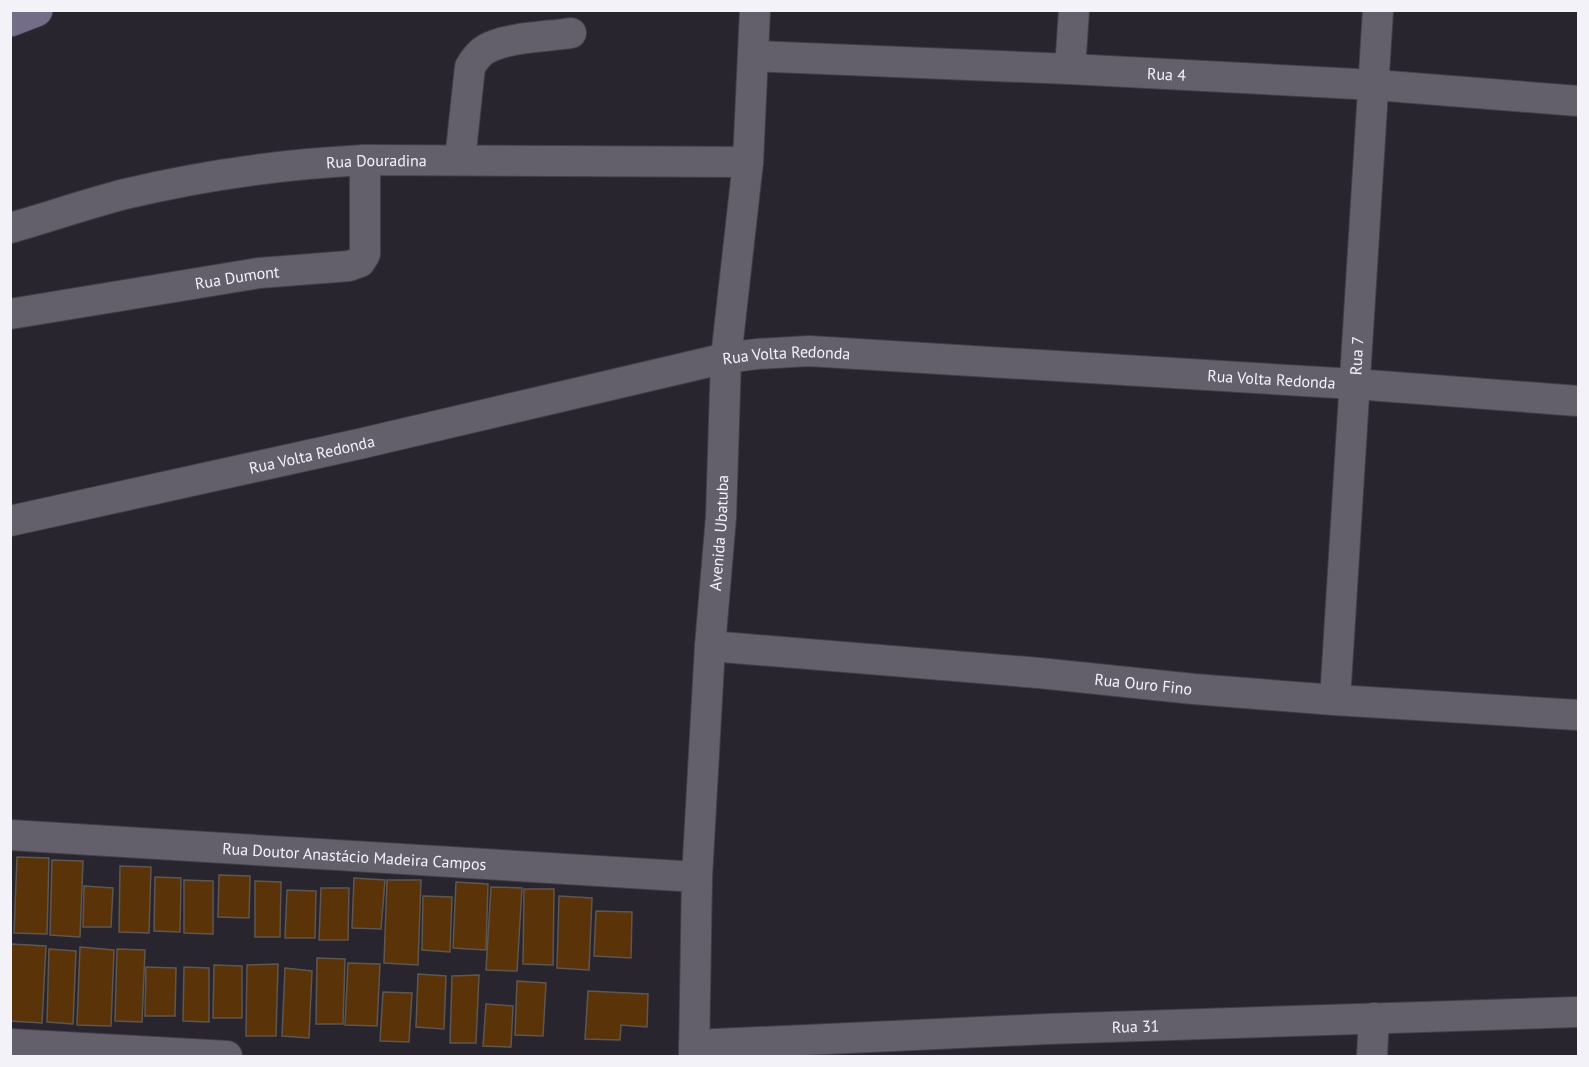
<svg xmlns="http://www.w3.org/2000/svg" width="1589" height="1067" font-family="'PT Sans',sans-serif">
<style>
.building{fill:#5a3309;stroke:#5f564e;stroke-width:1.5}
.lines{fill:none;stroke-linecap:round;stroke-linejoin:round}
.street-casing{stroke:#434049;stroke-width:32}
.secondary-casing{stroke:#434049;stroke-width:35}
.street{stroke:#63606c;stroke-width:30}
.secondary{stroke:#746d87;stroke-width:33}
.labels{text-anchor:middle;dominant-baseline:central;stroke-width:4.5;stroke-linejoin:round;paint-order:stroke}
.street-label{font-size:16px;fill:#f4f2f9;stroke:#28252f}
</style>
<rect width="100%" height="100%" fill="#28252f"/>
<g class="building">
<path d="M17 857 49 858 47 934 14 933Z"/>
<path d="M52 860 83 861 80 937 50 935Z"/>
<path d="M120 866 151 867 149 933 119 932Z"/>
<path d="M219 875 250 876 249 918 218 917Z"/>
<path d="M155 877 181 878 180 932 154 931Z"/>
<path d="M354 878 385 880 381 929 352 928Z"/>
<path d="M184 880 213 881V934L184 933Z"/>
<path d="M387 880H421L418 965 384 963Z"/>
<path d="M255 881 281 882 280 937H255Z"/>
<path d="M456 882 488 884 486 950 453 948Z"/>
<path d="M84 886 113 888 111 927H83Z"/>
<path d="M491 887 522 888 517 971 486 970Z"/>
<path d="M321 888H349L348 940H319Z"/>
<path d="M524 889H554L553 965 523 964Z"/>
<path d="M287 890 316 891 315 938H285Z"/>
<path d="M423 896 452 897 450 952 422 950Z"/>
<path d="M559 896 592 898 589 970 557 968Z"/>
<path d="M596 911 632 912 631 958 594 956Z"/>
<path d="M11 944 46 946 42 1023 10 1021Z"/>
<path d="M80 947 114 950 111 1026 77 1025Z"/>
<path d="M49 949 76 951 73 1024 47 1022Z"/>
<path d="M117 949 145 950 142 1022 115 1021Z"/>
<path d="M317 958 345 959 343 1024H316Z"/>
<path d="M348 963 380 964 377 1026 345 1025Z"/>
<path d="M278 964 276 1036H246L247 965Z"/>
<path d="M214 965 242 966V1018H213Z"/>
<path d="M146 967 176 968 175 1016H145Z"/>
<path d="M184 967 209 968V1022L183 1021Z"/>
<path d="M285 968 312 971 309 1038 282 1036Z"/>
<path d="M418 974 446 976 444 1029 416 1027Z"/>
<path d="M479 975 476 1043H450L452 976Z"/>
<path d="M517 981 546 983 543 1036 515 1035Z"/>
<path d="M588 991 648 994 647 1027 621 1025 620 1040 585 1039Z"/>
<path d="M383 992 412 993 409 1042 380 1041Z"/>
<path d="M486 1004 513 1006 511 1047 483 1046Z"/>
</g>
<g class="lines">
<g class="street-casing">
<g id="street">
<path id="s1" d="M753 56 1070 69 1375 85 1578 101"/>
<path d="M1070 69 1074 10"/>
<path d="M460 160 470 67C474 60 479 53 486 49 507 37 546 37 571 33"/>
<path id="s2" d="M10 228C49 217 86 204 125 194 204 175 284 164 365 160L748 162"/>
<path id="s3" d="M10 314 259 273 349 266 360 262 365 254V160"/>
<path id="s4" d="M10 521 359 444 726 358 757 354 809 351 1354 384 1578 401"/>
<path id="s5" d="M710 646 1039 673 1194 689 1335 700 1578 715"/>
<path id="s6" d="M1335 700 1378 10"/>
<path id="s7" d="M10 835 697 877"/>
<path d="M10 1044 227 1056"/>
<path id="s8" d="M694 1045 1047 1029 1578 1012"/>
<path id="s9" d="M694 1056 697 877 710 646 721 517 726 358 748 162 755 10"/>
<path d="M1372 1056 1374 1018"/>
</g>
</g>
<g class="secondary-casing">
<path id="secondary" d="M10 20 36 10"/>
</g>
<use href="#street" class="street"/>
<use href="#secondary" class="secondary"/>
</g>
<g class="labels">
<g class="street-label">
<text stroke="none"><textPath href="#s1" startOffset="414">Rua 4</textPath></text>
<text stroke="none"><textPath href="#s2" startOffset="374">Rua Douradina</textPath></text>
<text stroke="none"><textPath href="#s3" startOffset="230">Rua Dumont</textPath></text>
<text stroke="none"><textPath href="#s6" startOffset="345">Rua 7</textPath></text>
<text stroke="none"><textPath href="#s4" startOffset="795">Rua Volta Redonda</textPath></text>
<text stroke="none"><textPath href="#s4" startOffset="1281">Rua Volta Redonda</textPath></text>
<text stroke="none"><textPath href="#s4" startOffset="309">Rua Volta Redonda</textPath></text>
<text stroke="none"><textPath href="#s9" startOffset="524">Avenida Ubatuba</textPath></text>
<text stroke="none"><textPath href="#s5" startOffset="435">Rua Ouro Fino</textPath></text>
<text stroke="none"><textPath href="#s7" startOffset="345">Rua Doutor Anastácio Madeira Campos</textPath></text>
<text stroke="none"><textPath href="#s8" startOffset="442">Rua 31</textPath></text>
</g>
</g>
<rect width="1589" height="1067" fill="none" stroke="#f4f2f9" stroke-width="24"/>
</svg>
